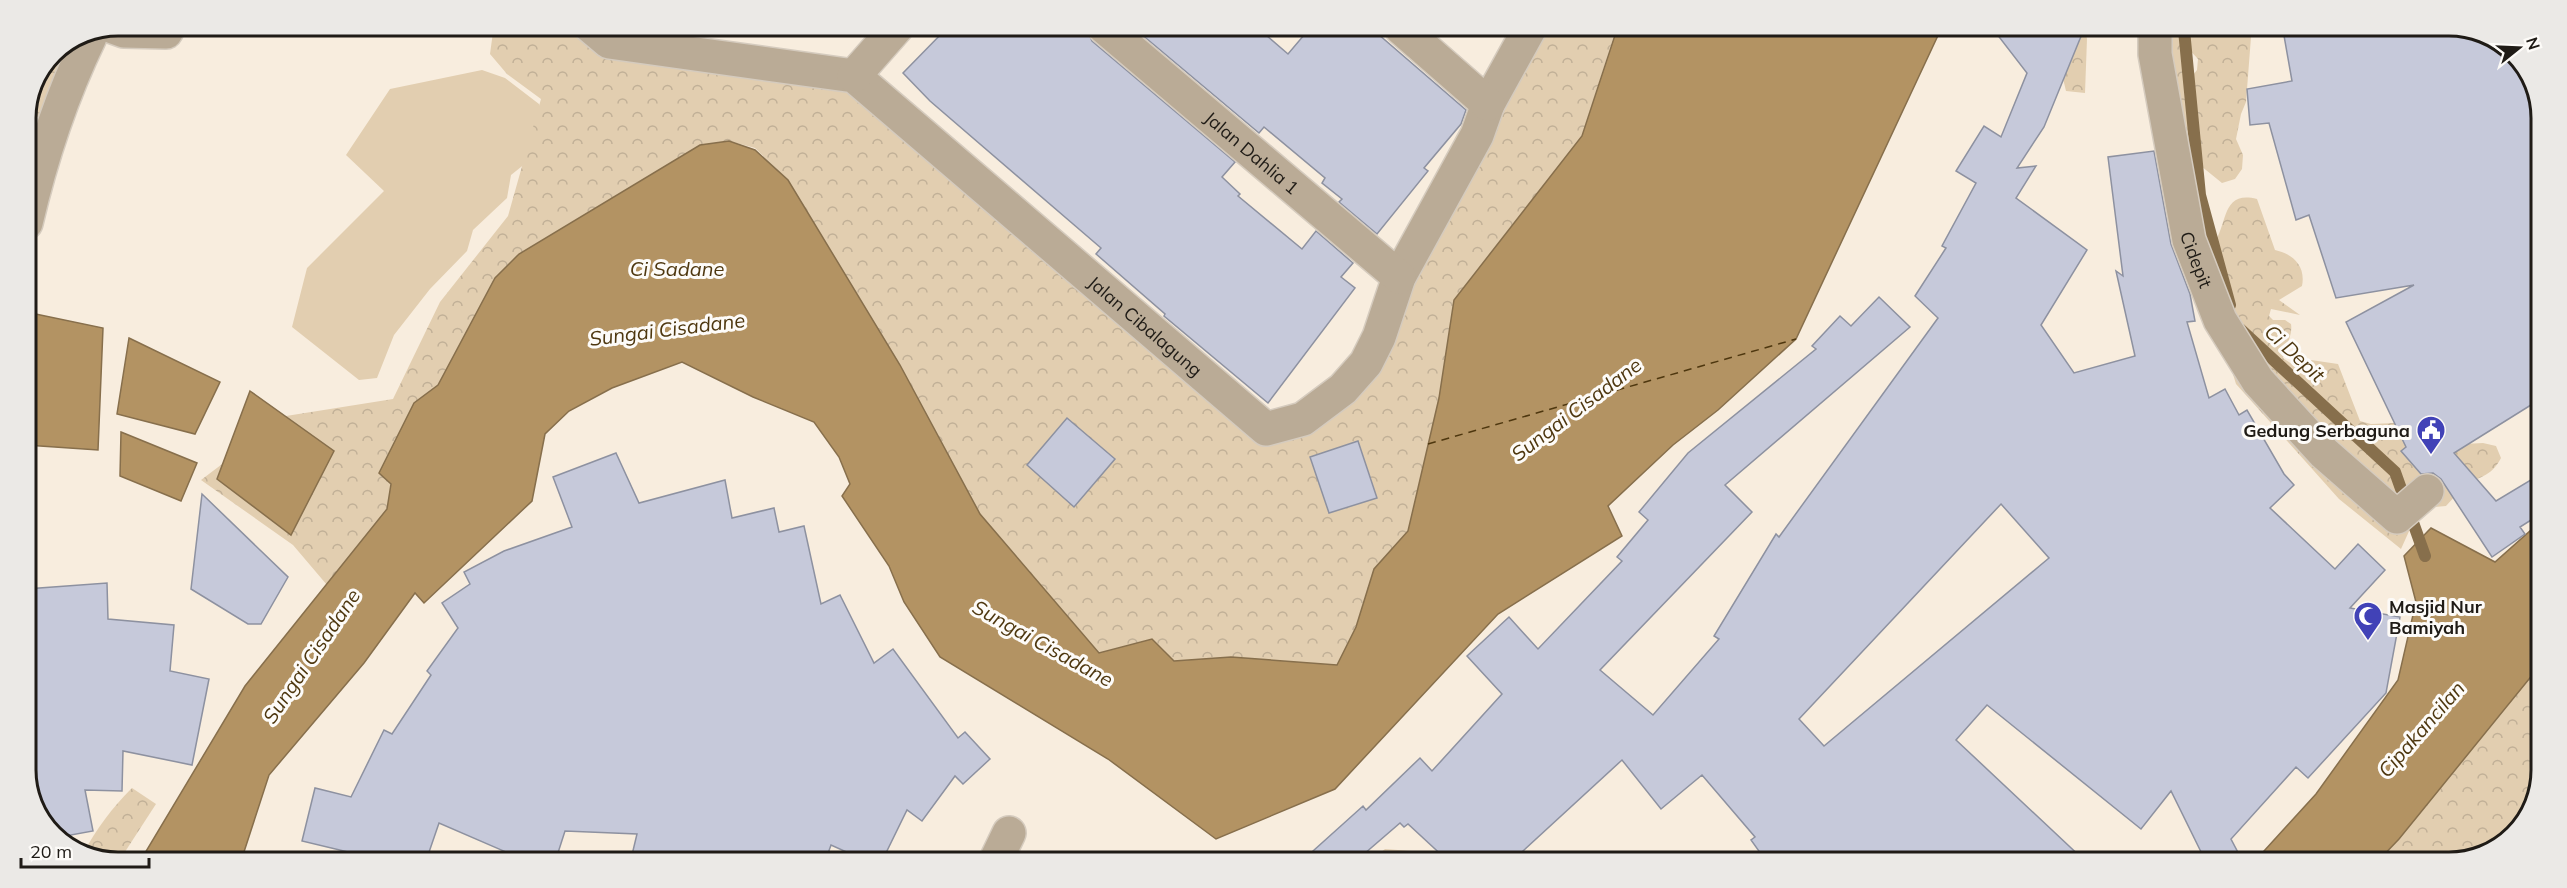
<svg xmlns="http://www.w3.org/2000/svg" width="2567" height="888" font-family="Mulish,sans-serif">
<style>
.green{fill:#e2ceb0}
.forest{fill:url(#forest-crowns);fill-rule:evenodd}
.water{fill:#b39363;stroke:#876f4c;stroke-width:1.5}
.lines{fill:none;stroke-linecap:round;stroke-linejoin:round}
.stream{stroke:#876f4c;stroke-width:12}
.ferry{stroke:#4e370f;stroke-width:1.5;stroke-dasharray:8 6;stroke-linecap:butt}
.building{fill:#c6c9da;stroke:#8d91a0;stroke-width:1.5;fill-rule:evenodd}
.minor-casing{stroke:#d5cbbe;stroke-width:36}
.minor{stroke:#baab96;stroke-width:33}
.labels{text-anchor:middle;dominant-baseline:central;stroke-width:6;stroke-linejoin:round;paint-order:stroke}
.street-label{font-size:18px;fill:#1f1b16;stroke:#fdfbf8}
.poi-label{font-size:18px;font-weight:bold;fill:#1f1b16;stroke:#fdfbf8;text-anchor:end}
.water-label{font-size:20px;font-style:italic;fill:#4e370f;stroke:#fdfbf8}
.rim{fill:none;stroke:#1f1b16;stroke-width:3}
</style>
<defs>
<pattern id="forest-crowns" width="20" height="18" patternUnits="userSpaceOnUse" patternTransform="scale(1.5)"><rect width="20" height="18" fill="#e2ceb0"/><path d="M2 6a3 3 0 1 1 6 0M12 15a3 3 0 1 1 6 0" fill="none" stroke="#c1b097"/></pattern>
</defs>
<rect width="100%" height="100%" fill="#f8edde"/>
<path class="green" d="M482 70 505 78 539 104 546 126 531 159 511 175 507 198 473 230 467 251 430 289 394 335 377 378 359 380 292 327 307 268 384 191 346 155 390 89Z"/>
<g class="forest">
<path d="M499 26H577L854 76 1266 429 1343 389 1530 28 1616 29 1582 136 1454 300 1439 398 1408 531 1374 569 1356 627 1337 665 1231 657 1174 661 1151 639 1099 653 980 514 900 365 788 180 755 148 729 141 700 145 519 254 495 278 438 385 414 403 379 473 391 484 387 509 327 585 293 545 201 480 286 416 393 399 440 302 508 216 541 99 507 74 490 54 493 32Z"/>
<path d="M2051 29H2085L2087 39 2085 93 2066 91Z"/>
<path d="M2160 30H2246L2251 37 2246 102 2241 114 2236 139 2243 155 2242 169 2235 179 2222 183 2201 166 2197 158 2200 195 2214 243C2228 224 2221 190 2257 199L2275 250C2293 254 2306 266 2302 286L2279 300 2300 315 2271 309 2269 316 2273 320H2285L2291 324C2293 336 2285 346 2283 358L2293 365 2311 360 2338 364 2360 421 2371 424 2395 423 2464 444 2483 443 2496 446 2501 458C2490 479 2478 475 2463 488 2457 493 2452 500 2446 506L2412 509 2415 518 2401 549 2339 499 2236 384 2190 234ZM2186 46 2198 59 2197 70 2189 80Z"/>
<path d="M79 41 48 103 26 132V112L53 52Z"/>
<path d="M2538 668 2537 800 2513 833 2504 838 2505 844 2450 862H2377Z"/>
<path d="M132 788 156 804 121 858H88L83 854C96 829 112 808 132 788Z"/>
<path d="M1385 849 1411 851 1415 860H1371Z"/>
</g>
<g class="water">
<path d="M1617 29H1941L1796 339 1718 410 1673 445 1608 506 1622 536 1498 614 1335 789 1216 839 1108 759 940 657 904 602 889 566 842 496 850 484 839 457 814 422 753 397 682 362 612 388 569 411 545 434 532 501 424 603 415 593 364 663 269 775 242 858H142L245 686 387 509 391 484 379 473 414 403 438 385 495 278 519 254 700 145 729 141 755 150 788 180 900 365 980 514 1099 653 1152 639 1174 661 1231 657 1337 665 1356 627 1374 569 1408 531 1439 398 1454 300 1582 136Z"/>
<path d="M26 312 103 328 98 450 26 445Z"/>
<path d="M129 338 220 382 195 434 117 414Z"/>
<path d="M250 391 334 451 291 535 217 479Z"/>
<path d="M121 432 197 463 181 501 120 476Z"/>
<path d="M2539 523 2538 668 2399 839 2377 862H2254L2316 794 2398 680 2416 602 2404 556 2431 528 2495 562Z"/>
</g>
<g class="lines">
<g class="stream">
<path d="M2184 30 2200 195 2230 305"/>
<path d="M2240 329 2395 472 2425 556"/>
</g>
<path class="ferry" d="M1428 444 1796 339"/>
</g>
<g class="building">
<path d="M948 27H1086L1092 41 1235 162 1222 177 1240 194 1238 196 1302 249 1316 231 1353 263 1341 277 1355 288 1268 403 1164 316 1165 314 1096 254 1101 248 930 101 903 73Z"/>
<path d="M1134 28H1258L1288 54 1310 28H1371L1466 110 1461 124 1424 168 1428 171 1377 234 1339 202 1342 199 1322 183 1325 178 1264 127 1259 133Z"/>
<path d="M1993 29H2084L2044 127 2017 168 2036 166 2016 198 2087 250 2041 325 2074 373 2135 356 2116 271 2123 276 2108 157 2154 151 2171 244 2190 294 2195 321 2187 322 2209 398 2225 389 2239 415 2247 410 2284 474 2294 485 2270 508 2335 569 2358 544 2385 570 2350 608 2400 617 2386 693 2308 778 2296 767 2231 839 2243 862H2206L2171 791 2141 829 1987 705 1956 740 2086 862 1766 861 1751 840 1755 837 1702 775 1661 809 1622 760 1512 861 1447 860 1408 824 1404 827 1400 823 1357 860H1303L1363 806 1366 810 1420 758 1432 771 1502 694 1467 656 1509 617 1538 649 1622 561 1617 557 1648 520 1639 512 1688 453 1816 349 1812 346 1840 316 1851 326 1879 297 1910 327 1725 485 1752 512 1600 670 1653 715 1719 639 1714 636 1776 534 1779 537 1938 318 1915 296 1946 248 1942 246 1976 183 1956 171 1984 126 2001 137 2027 73ZM2001 504 2049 558 1824 746 1799 719Z"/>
<path d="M2283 30H2479L2522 61 2541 111 2539 400 2454 453 2496 501 2539 475V515L2520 527 2525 534 2492 557 2441 479 2433 473 2421 474 2401 451 2406 447 2346 322 2414 285 2336 298 2309 215 2296 220 2269 123 2250 125 2247 89 2292 81Z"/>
<path d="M1067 418 1115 459 1074 507 1027 465Z"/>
<path d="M1358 441 1377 498 1329 513 1310 457Z"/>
<path d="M616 453 639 503 725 480 732 518 774 508 779 532 804 526 821 604 840 595 874 663 893 649 958 738 965 732 990 759 963 784 955 776 922 821 907 810 883 859H862L831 845 826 859H631L637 834 565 831 556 859H522L439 823 427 858H373L302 841 315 788 351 797 384 730 392 734 431 675 427 671 458 628 442 603 470 584 464 572 504 551 572 527 553 477Z"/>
<path d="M202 494 288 577 261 624H248L191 589Z"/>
<path d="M107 583 108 619 174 625 170 671 209 679 192 765 123 751 122 791 85 790 93 831 60 837 45 827 26 777V589Z"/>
</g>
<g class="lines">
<g class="minor-casing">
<g id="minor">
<path id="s1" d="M590 26 609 42 854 76 1266 429 1303 419 1343 389 1366 363 1379 337 1399 277 1477 135 1488 104 1530 28"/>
<path d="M113 27 124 31 166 32 169 26"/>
<path id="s2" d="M1104 27 1399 277"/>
<path d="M1401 28 1488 104"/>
<path id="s3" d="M2155 30V54L2189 240 2220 320 2258 381 2324 453 2397 517 2427 491"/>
<path d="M854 76 897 27"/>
<path d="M26 223C41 158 61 97 90 37"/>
<path d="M996 860 1009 833"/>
</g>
</g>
<use href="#minor" class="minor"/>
</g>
<defs>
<g id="civic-pin" transform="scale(1.5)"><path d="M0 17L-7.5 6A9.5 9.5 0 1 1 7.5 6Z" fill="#4142b7" stroke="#fdfbf8"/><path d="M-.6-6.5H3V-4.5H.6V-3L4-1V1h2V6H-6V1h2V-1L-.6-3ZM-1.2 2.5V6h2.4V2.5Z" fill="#fff"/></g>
<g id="mosque-pin" transform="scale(1.5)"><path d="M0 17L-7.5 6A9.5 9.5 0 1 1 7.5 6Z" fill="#4142b7" stroke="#fdfbf8"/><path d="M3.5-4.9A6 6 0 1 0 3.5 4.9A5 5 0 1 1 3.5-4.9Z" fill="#fff"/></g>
</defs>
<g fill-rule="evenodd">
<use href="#civic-pin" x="2431" y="430"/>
<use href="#mosque-pin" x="2368" y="616"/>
</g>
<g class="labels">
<g class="street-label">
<text stroke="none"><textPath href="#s2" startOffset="194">Jalan Dahlia 1</textPath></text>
<text stroke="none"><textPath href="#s3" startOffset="234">Cidepit</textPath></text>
<text stroke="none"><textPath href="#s1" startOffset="656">Jalan Cibalagung</textPath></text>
</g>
<g class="poi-label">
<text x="2410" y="430">Gedung Serbaguna</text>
<text x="2389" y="606" text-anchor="start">Masjid Nur<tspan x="2389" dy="21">Bamiyah</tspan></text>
</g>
<g class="water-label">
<text x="677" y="268">Ci Sadane</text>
<text transform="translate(667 329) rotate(-7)">Sungai Cisadane</text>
<text transform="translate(2295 353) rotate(43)">Ci Depit</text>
<text transform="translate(1576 409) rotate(-37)">Sungai Cisadane</text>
<text transform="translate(1043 643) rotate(29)">Sungai Cisadane</text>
<text transform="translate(311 656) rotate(-56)">Sungai Cisadane</text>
<text transform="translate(2421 729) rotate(-49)">Cipakancilan</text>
</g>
</g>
<path d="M0 0H2567V888H0ZM118 36H2449A82 82 0 0 1 2531 118V770A82 82 0 0 1 2449 852H118A82 82 0 0 1 36 770V118A82 82 0 0 1 118 36Z" fill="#ebe9e6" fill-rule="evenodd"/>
<path class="rim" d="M118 36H2449A82 82 0 0 1 2531 118V770A82 82 0 0 1 2449 852H118A82 82 0 0 1 36 770V118A82 82 0 0 1 118 36Z"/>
<g transform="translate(2519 48) rotate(72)" stroke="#fdfbf8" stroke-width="4.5" paint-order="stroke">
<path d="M0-4.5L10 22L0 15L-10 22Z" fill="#1f1b16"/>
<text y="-9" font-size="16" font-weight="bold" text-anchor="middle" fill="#1f1b16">N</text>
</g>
<path d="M21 858v9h128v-9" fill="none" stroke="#1f1b16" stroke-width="3"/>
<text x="30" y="858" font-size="18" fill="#1f1b16" stroke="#fdfbf8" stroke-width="4.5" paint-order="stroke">20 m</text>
</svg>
